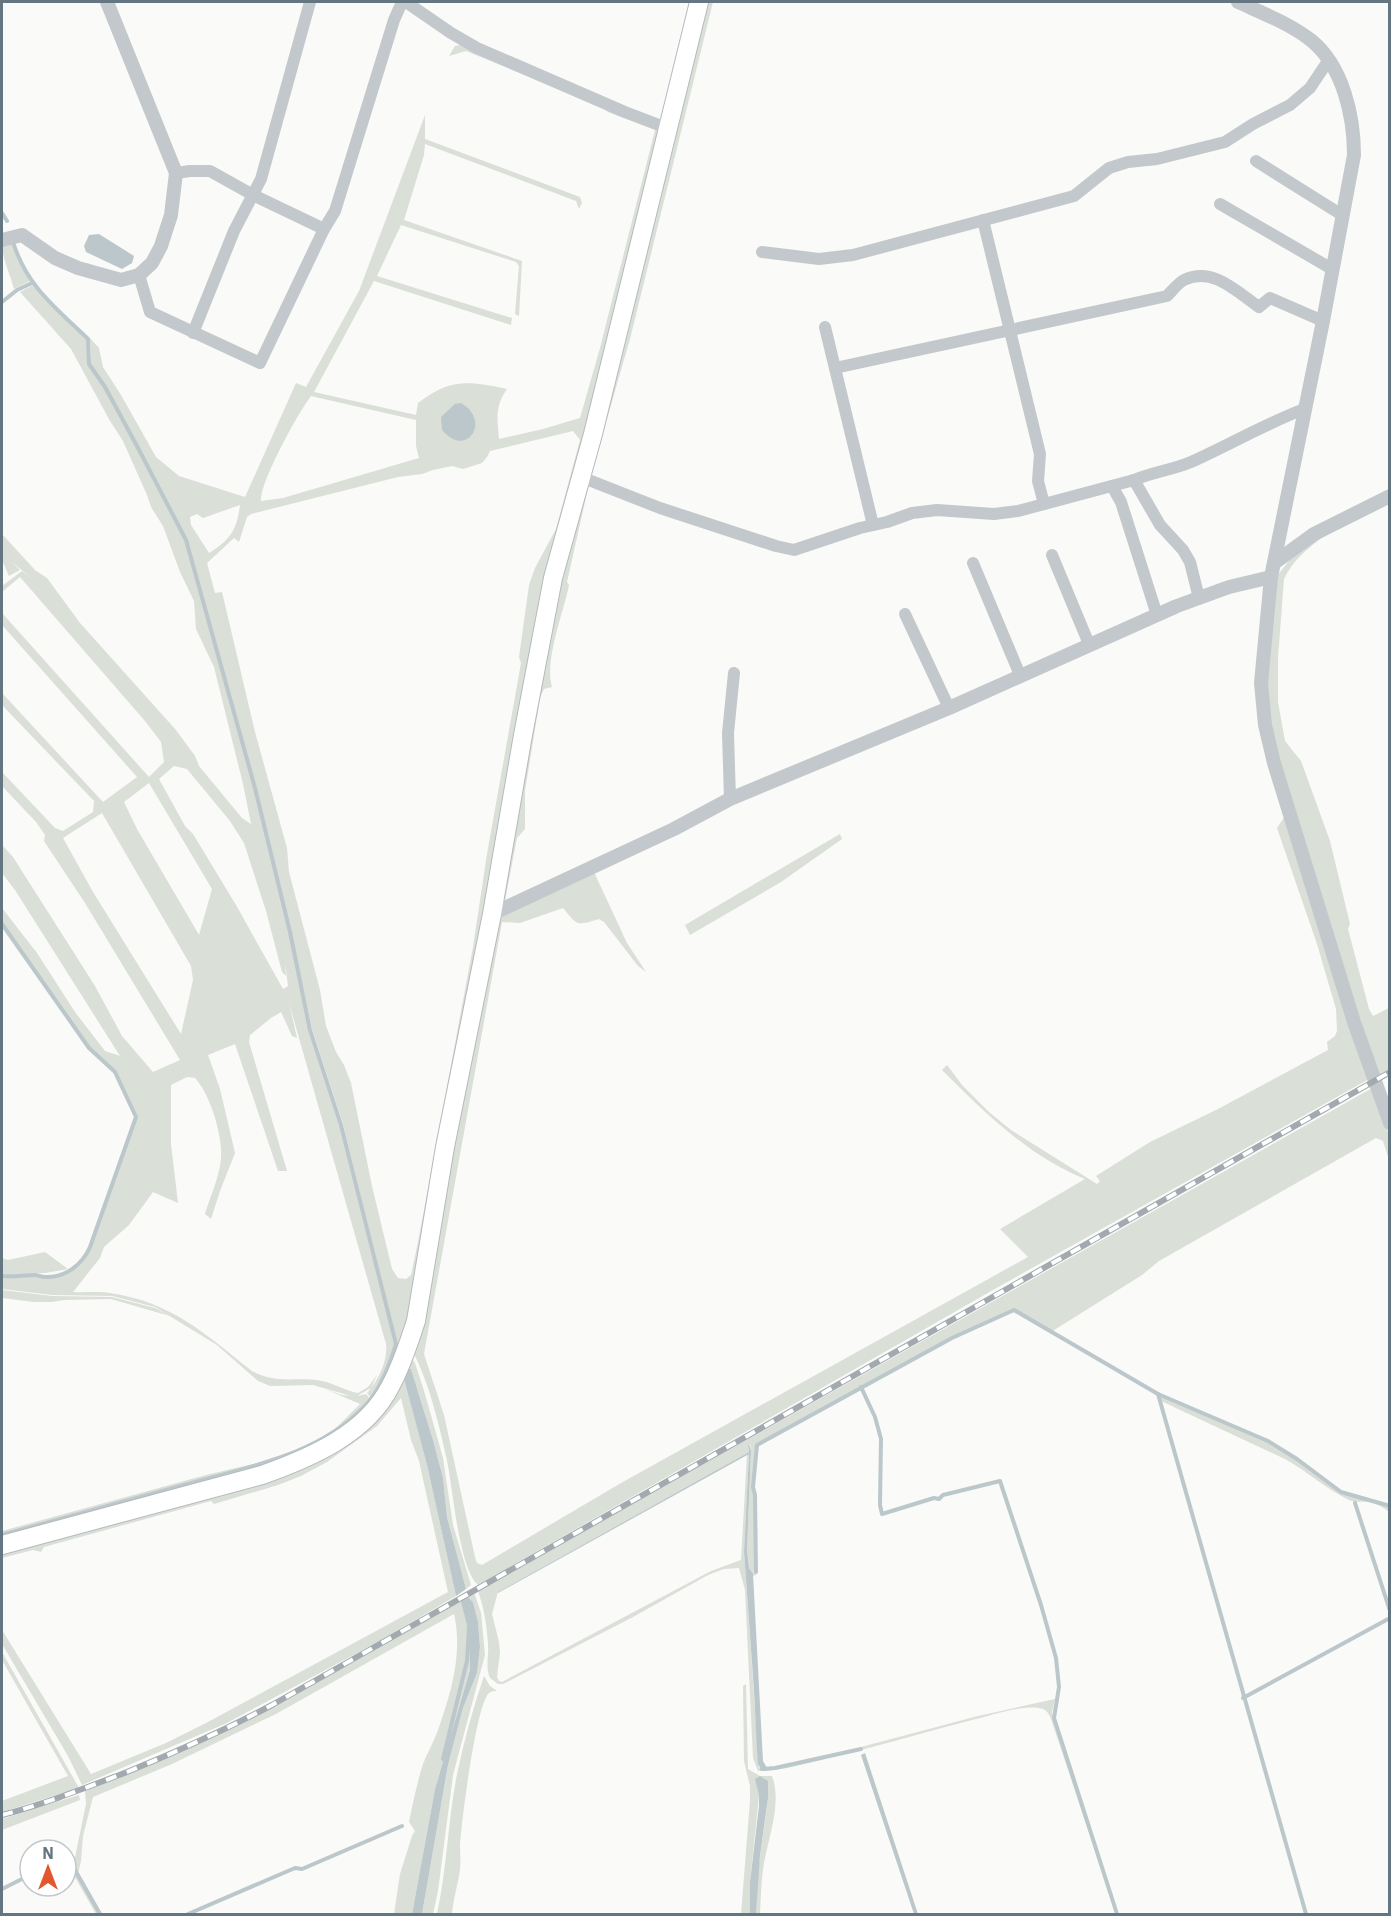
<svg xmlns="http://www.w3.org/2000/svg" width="1391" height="1916" font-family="'IBM Plex Sans',sans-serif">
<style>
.green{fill:#dadfd7;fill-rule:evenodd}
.water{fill:#bbc7cb}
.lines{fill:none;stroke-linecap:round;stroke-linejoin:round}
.stream{stroke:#bbc7cb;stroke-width:4}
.primary-casing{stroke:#b5babe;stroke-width:20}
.minor{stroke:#c3c8cc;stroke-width:12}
.tertiary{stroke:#c3c8cc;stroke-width:14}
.primary{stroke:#fff;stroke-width:18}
.rail-casing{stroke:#a2aab0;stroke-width:6}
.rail{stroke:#fff;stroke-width:4;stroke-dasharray:11;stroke-linecap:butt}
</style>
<rect width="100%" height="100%" fill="#fafaf8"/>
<g class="green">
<path d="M706 2H713L630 339 590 478 585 476Z"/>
<path d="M460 45 664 130 591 420 409 1314 402 1341 397 1343 343 1124 312 1029 291 932 256 788 187 540 139 446 106 387 91 364 90 338 99 348 103 367 121 395 156 457 179 476 245 497 296 383 306 387 359 291 425 115V139L580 197 582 203 579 209 576 201 425 144 424 155 404 220 522 261 519 316 515 314 519 266 516 262 401 225 377 276 512 318 511 325 374 281 314 392 416 415 418 403C450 378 470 381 507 389 495 406 497 418 499 439L543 429 580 418 600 348 655 130 608 112 600 106 466 51 449 56 455 46ZM311 396 416 420V446L419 458 283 498 261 501C260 482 298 413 311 396ZM573 431 580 440 556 529 535 568 529 585 519 657 521 663 487 854 473 947 418 1242 411 1275 406 1279 398 1278 392 1269 372 1186 351 1083 344 1065 336 1052 326 1026 320 990 289 872 287 848 255 732 222 592 215 593 207 563 234 538 239 542 247 517 251 514 398 477 422 474 433 470 452 466 463 469 482 463 487 457 490 451ZM240 505C237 530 230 540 209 553L191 525 190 517 197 514 203 518Z"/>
<path d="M2 243H13L30 281 14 289C10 273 2 259 2 243Z"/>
<path d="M33 285 46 301 88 339 89 365 104 388 137 447 185 540 223 671 254 789 289 932 310 1030 341 1125 395 1344 390 1362 371 1398 367 1393C379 1380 388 1360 386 1344L289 1003 297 1038 292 1036 281 1012 271 1018 250 1035 249 1042 287 1171H278L235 1044 208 1055 220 1089 235 1153 220 1191 211 1219 205 1214C211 1194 223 1170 221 1149 220 1128 209 1093 195 1078L187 1077 171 1085V1144L178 1203 153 1192 129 1225 104 1247 100 1258 73 1292C85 1293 98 1291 110 1293 172 1302 205 1334 252 1371 277 1385 296 1376 322 1381 334 1383 345 1391 358 1393L368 1387 377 1375 371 1388 357 1396 366 1394 370 1399 363 1407 332 1432 360 1404 325 1389 342 1395 351 1396 313 1385 270 1386 258 1381 217 1345 155 1307 112 1296 52 1295 2 1289V1277H29L34 1275 53 1277 72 1270 86 1256 137 1117 115 1071 89 1048 2 923V908L37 953 75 1012 105 1051 120 1056 15 890 2 873V845L13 857 95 986 122 1036 153 1072 180 1060 85 903 44 841 45 835 36 822 2 786V772L55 828 63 831 93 812 94 801 2 705V693L103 802 137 777 2 625V613L149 777 164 762 161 742 145 721 20 577 2 592V586L22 571 30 577 12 562 20 570 9 576 2 560V534L35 570 47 578 80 623 176 730 195 756 199 766 242 818 251 824 243 784 214 667 196 629 194 601 180 572 163 526 151 507 147 495 123 441 110 421 71 349 20 292ZM174 766 187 769 230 821 244 843 266 911 282 972 286 976 285 963 288 986 283 989 236 905 193 834 185 826 159 779ZM149 783 212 889 199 935 137 829 124 802ZM102 813 191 966 193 980 181 1034 93 892 63 838Z"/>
<path d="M584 482 589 484 567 582 569 585C564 611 544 661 552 687L544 689 540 698 525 791V829L517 838 504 906 499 907 548 634Z"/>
<path d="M1340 525C1318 541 1296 554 1284 579L1278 658V702L1285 741 1301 761 1330 841 1350 924 1348 929 1369 1009 1373 1016 1389 1008V1069L1378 1076 1273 743 1265 685 1277 576 1292 557 1306 545Z"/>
<path d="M1285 816 1369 1079 1000 1286 478 1585C458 1567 453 1484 446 1456 438 1421 429 1382 412 1350L498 914 593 870 627 943 646 972 638 966 604 922 599 919C576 926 578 926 563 908L520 923 502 922 424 1354 444 1415 475 1557 477 1563 482 1565 621 1483 1028 1257 1000 1229 1085 1179C1028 1156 984 1112 942 1070L947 1065 962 1085 989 1112 1011 1130 1097 1184 1100 1181 1096 1176 1150 1142 1218 1109 1328 1050 1327 1042 1335 1036 1337 1031 1336 1009 1317 944 1277 828Z"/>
<path d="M840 834 842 839 781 882 690 935 685 925Z"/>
<path d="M1374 1087 1389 1135V1160L1383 1141 1376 1138 1159 1261 1142 1275 1051 1332 1014 1309 952 1337 756 1444 752 1488 754 1496 756 1575 753 1576 749 1568 747 1550 751 1451 750 1444 748 1445 749 1452 498 1592 492 1614 499 1642 500 1653 497 1677 499 1681 502 1682 711 1571 741 1560 747 1455 749 1454 744 1552 759 1767 761 1769H775L861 1750V1747L978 1716 1055 1699 1052 1712 1053 1719 1116 1914 1051 1719C1049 1713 1046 1709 1039 1708 1020 1705 990 1716 972 1720 921 1733 872 1748 821 1760 801 1765 779 1771 758 1771L753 1758 745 1590 739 1568 724 1569 708 1575 633 1617 503 1684H498L490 1678C485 1667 489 1656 488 1644 487 1626 484 1608 478 1591Z"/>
<path d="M45 1252 68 1269 45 1273 2 1275V1258L8 1260Z"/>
<path d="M2 1290 52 1296 112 1297 155 1308 170 1316 111 1299 64 1300 52 1302H34L2 1298Z"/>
<path d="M410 1356 415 1363 425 1394 443 1458 453 1525 471 1585 466 1589 447 1517 443 1478 433 1440 411 1369 408 1368Z"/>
<path d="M402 1370 427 1465 456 1596 381 1640 227 1723 82 1785 68 1756 2 1644V1630L91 1774 166 1743 206 1723 448 1592 419 1461 411 1440 401 1398 377 1426 327 1462 301 1476 278 1485 214 1504 211 1501 44 1547 41 1552 33 1550 2 1558V1550L339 1443Z"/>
<path d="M1159 1396 1268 1442 1313 1470 1341 1493 1387 1505 1389 1507V1512C1383 1507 1376 1503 1368 1502 1361 1501 1356 1503 1349 1500 1326 1489 1308 1472 1285 1459L1161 1401Z"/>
<path d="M365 1408H370L305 1454 2 1542V1535L119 1504 2 1534V1531L206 1475 279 1458 125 1503 257 1467 292 1454 333 1433Z"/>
<path d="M474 1592 481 1613 485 1655 453 1775 438 1891 433 1914H422L448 1765 463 1708 477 1673 480 1647 478 1622 473 1602 467 1596Z"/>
<path d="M461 1600 469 1633 470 1670 435 1789 412 1914H394L400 1874 412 1836 415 1831 409 1822C413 1803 417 1783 423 1764 427 1753 434 1742 438 1730 451 1693 463 1653 454 1614L276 1714 172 1764 93 1797 83 1836 81 1861 78 1874 76 1870H74L99 1914H96L72 1872 86 1804 85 1791 184 1750 245 1721 363 1657Z"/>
<path d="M2 1652 79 1788 2 1812V1801L68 1776 2 1660Z"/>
<path d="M484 1676 490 1686 497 1691C494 1691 492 1691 489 1693 476 1704 461 1825 460 1846 460 1854 461 1862 460 1869 458 1885 453 1899 452 1914H437C447 1868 448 1820 457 1774 464 1741 473 1708 484 1676Z"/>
<path d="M746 1684 748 1769 760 1776H772C782 1802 769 1836 764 1863 761 1880 761 1898 760 1914H756C757 1895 757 1876 760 1857 763 1831 769 1807 768 1781L759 1796 750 1882V1914H741L750 1801V1786L744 1761 743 1686Z"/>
<path d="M79 1795 80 1800 2 1830V1819Z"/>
</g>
<g class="water">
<path d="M99 234 134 256 132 263 122 269 86 252 84 246 89 235Z"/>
<path d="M461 403C488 419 472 448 453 439 449 437 445 433 442 430L441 417 455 404Z"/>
<path d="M408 1368 411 1369 433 1440 443 1478 447 1517 466 1589 456 1596 427 1465 403 1375Z"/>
<path d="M749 1444 751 1451 747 1550 749 1568 753 1574 763 1761 767 1768 761 1769 758 1764 757 1750 754 1691 744 1552 749 1454 498 1593V1592L749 1452 748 1445Z"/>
<path d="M467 1596 473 1602 478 1622 480 1647 477 1673 463 1708 448 1765 422 1914H412L435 1789 470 1670 469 1633 461 1602V1600Z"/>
<path d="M865 1753 918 1914H914L861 1755Z"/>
<path d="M760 1776 768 1781V1798L760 1856 756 1914H750V1882L759 1806V1795L755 1779Z"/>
</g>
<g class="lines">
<g class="stream">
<path d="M2 213 7 221"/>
<path d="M2 302 17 290 32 283"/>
<path d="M2 924 89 1048 115 1072 136 1117 90 1247C82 1265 65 1278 45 1277 41 1277 38 1275 35 1275 24 1275 13 1277 2 1276"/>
<path d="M861 1387 875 1417 881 1439 880 1505 882 1514 934 1498 939 1499 943 1495 1000 1481 1041 1605 1056 1658 1059 1687 1054 1718 1117 1914"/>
<path d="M1158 1394 1306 1914"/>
<path d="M1355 1503 1390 1611"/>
<path d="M2 1535C68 1517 133 1499 199 1481 257 1465 319 1453 363 1408 380 1391 389 1366 396 1344L341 1125 310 1030 290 932 255 788 186 540 137 446 105 387 89 364 88 339C56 308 27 287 13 242"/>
<path d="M756 1572 755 1495 753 1487 757 1445 952 1338 1014 1310 1158 1394 1268 1441 1297 1459 1341 1492 1390 1506"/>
<path d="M1243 1698 1390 1618"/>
<path d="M443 1759 467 1661 469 1628"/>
<path d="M762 1769 775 1768 861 1749"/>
<path d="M75 1870 100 1914"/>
<path d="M2 1889 30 1875"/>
<path d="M188 1914 295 1868 302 1869 402 1826"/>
</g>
<g class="primary-casing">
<path id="primary" d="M2 1545 262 1475C310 1458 367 1434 391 1385 402 1365 409 1342 416 1321L445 1147 492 914 523 735 553 578 593 434 699 2"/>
</g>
<g class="minor">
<path d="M406 2 451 33 477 48 625 112 667 128"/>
<path d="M1256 161 1342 215"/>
<path d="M176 173 190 171H210L253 195 324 229"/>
<path d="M1220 204 1332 269"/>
<path d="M983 220 1040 454 1038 481 1044 504"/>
<path d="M762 252 819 259 853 255 1074 196 1109 168 1128 162 1157 159 1225 142 1253 124 1290 105 1310 88 1328 61"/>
<path d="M139 275 150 312 260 363 324 229 335 211 394 20 402 2"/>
<path d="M825 327 873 525"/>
<path d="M193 333 234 231 261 179 310 2"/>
<path d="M835 368 1167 296C1172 291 1178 283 1184 280 1213 266 1237 292 1259 307L1270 298 1323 321"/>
<path d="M581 477 660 508 776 546 794 550 860 528 887 522 912 513 937 510 994 514 1018 511 1134 480C1153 472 1172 470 1191 462 1229 445 1265 424 1304 409"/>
<path d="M1134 480 1160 525 1183 550 1190 562 1199 598"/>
<path d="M1112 486 1121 502 1157 615"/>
<path d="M1052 555 1089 644"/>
<path d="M973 563 1020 675"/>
<path d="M905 614 949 708"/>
<path d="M730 799 728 733 734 673"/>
</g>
<g class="tertiary">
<path d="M1238 2C1262 13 1291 24 1312 41 1343 67 1354 116 1354 155L1323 321 1271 577 1261 683 1265 725 1274 763 1354 1022 1390 1123"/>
<path d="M2 240 22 235 55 258 78 268 121 280 139 275 152 263 161 246 171 215 176 173 107 2"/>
<path d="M1274 563 1314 534 1390 496"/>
<path d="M492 914 674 829 730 799 949 708 1177 606 1229 587 1271 577"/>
</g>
<use href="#primary" class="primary"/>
<g class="rail-casing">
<path id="rail" d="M2 1815C45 1804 85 1788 127 1772 176 1752 225 1730 272 1705L1390 1072"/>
</g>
<use href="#rail" class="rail"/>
</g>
<rect width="1391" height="1916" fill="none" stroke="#657683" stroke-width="6"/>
<g transform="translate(48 1868)"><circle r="28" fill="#ffffff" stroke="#c1c8cd" stroke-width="1.5"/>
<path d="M0-4.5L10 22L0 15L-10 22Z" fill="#e4572e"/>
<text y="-9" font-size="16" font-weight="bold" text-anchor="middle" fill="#657683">N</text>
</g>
</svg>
